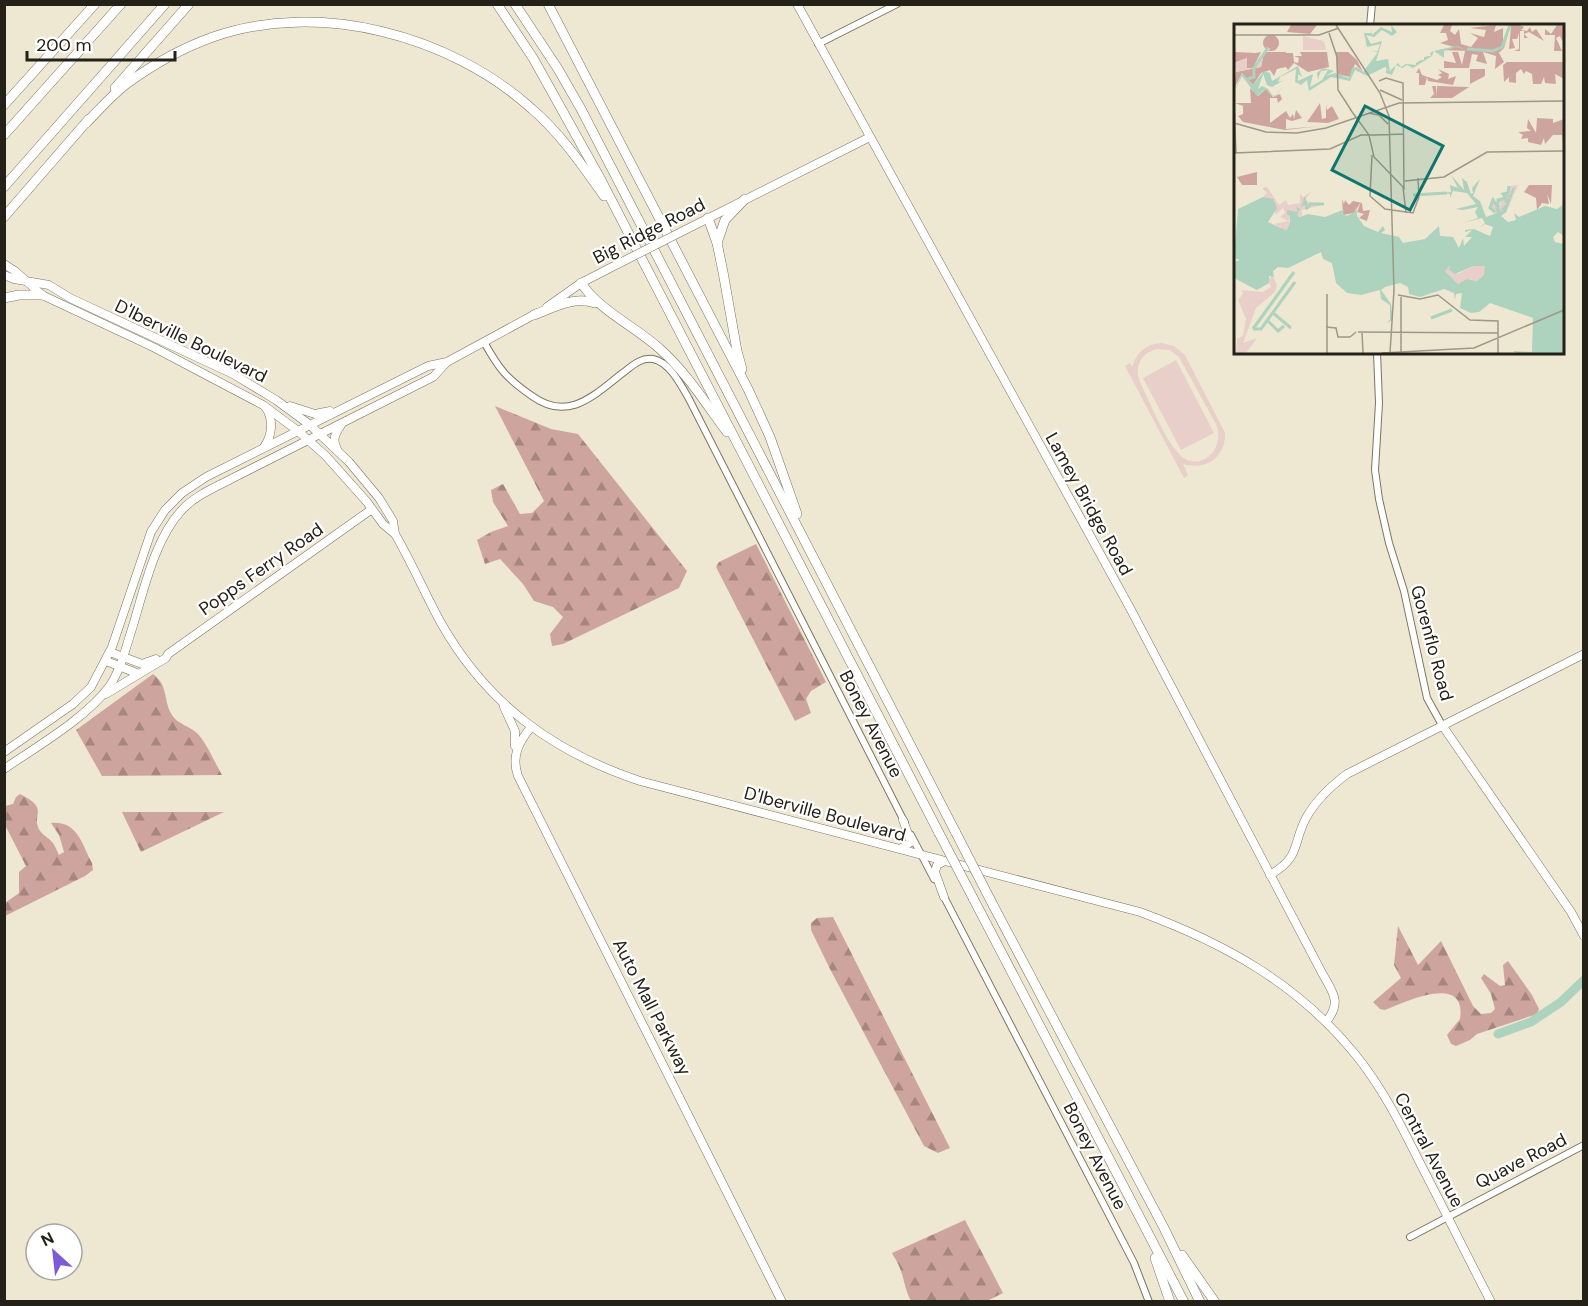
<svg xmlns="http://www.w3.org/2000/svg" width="1588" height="1306" font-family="'DM Sans',sans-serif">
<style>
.forest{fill:url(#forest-firs)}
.pitch{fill:#e8cfca;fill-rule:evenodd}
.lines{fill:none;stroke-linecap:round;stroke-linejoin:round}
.river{stroke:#add2bd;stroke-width:9}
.minor-casing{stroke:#7a7561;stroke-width:8}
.major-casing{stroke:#7a7561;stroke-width:9}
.highway-casing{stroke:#7a7561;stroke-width:10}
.minor{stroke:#fff;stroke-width:6}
.major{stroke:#fff;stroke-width:8}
.highway{stroke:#fff;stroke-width:9}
.major-bridge-casing{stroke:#7a7561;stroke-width:9;stroke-linecap:butt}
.highway-bridge-casing{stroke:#7a7561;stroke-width:10;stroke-linecap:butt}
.major-bridge{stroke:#fff;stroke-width:8}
.highway-bridge{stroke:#fff;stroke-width:9}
.labels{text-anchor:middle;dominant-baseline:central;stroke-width:4.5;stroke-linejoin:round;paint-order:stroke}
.street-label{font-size:18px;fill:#232118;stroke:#fff}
.inset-river{fill:none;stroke:#add2bd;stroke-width:3}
.inset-road{fill:none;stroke:#9d9888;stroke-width:1.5}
.view{fill:#0f766e;fill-opacity:0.15;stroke:#0f766e;stroke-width:3}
.inset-edge{fill:none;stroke:#232118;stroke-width:3}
</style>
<defs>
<pattern id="forest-firs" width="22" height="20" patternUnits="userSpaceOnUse" patternTransform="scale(1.5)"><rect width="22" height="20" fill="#cea59e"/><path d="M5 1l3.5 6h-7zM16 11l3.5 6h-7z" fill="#a78680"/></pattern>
</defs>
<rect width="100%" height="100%" fill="#eee8d2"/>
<g class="forest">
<path d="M495 406 551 429 578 434 687 571 679 588 563 644 552 646 550 634 563 617 553 607 534 601 523 584 500 559 485 564 477 540 491 532 508 526 493 502 491 490 503 484 520 514 532 513 544 501Z"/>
<path d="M756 544 826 682 811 691 806 699 811 713 795 721 716 567 719 562Z"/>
<path d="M153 674C169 686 163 701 172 715 177 724 190 726 198 734 207 744 215 763 222 775L102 776 76 730Z"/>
<path d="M20 794C52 810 29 815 41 832 44 836 49 838 52 842 55 845 57 851 59 855L64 852 59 835 51 823C78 821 81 843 92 863L93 870 85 876 5 916V903L19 893V872L26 866 5 825V806L13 804 16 797Z"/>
<path d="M122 812H224L141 852Z"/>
<path d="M833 917 950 1148 938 1153 924 1146 830 969 811 930V923L817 918Z"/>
<path d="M1398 926 1418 965 1441 941 1473 1006 1481 1014 1491 1013 1495 1009 1491 994 1481 978 1484 974 1500 986 1505 985 1503 965 1508 961 1532 995 1539 1009 1537 1014 1477 1034 1470 1040 1456 1046 1451 1044 1447 1035 1460 1019C1467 972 1405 1002 1385 1010L1380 1009 1373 1002 1401 978 1394 965Z"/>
<path d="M965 1220 1003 1293 987 1301H911C904 1289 904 1274 897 1262 896 1259 893 1256 892 1253Z"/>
</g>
<g class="pitch">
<path d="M1162 343 1174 346 1185 355 1225 433C1226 457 1206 471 1183 464L1188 475 1184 478 1125 366 1130 363 1132 367C1137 352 1146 344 1162 343ZM1157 349 1170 350 1179 357 1216 424C1227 451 1197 475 1178 453 1165 439 1149 401 1140 382 1134 366 1141 353 1157 349Z"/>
<path d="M1176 360 1214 433 1181 450 1143 378Z"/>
</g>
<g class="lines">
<path class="river" d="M1498 1034 1531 1022 1561 1002 1584 980"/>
<g class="minor-casing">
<g id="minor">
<path d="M1370 26 1372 4"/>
<path d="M818 44 897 4"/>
<path d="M484 342C499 369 506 378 532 396 569 423 595 394 624 372 633 365 642 357 653 359 670 362 682 387 689 399L905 823"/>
<path d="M1377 352 1379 403 1375 470 1379 499 1389 543 1404 591 1427 698 1442 725"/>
<path d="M911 835 934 879"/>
<path d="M942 893 1134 1263 1149 1302"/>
<path d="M1410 1237 1584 1145"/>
</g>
</g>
<g class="major-casing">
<g id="major">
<path d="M797 4 1130 608 1321 971C1332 992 1343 1001 1326 1022"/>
<path d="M685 230 870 137"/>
<path d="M4 264 15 271 42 295 153 347 263 405 298 431 326 456 367 502 383 524 395 534"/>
<path d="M4 275 14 279 49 285 70 298 233 374 276 400 310 425 349 462 379 498 393 521 395 534C412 563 425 594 441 623 487 704 553 752 640 781L1140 912C1224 943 1297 983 1355 1054 1382 1087 1401 1125 1420 1163 1444 1209 1467 1256 1491 1302"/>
<path d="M547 307 581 283 612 267"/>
<path d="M290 406 315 414 330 411"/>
<path d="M264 447C272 436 274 420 266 408"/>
<path d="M337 449C332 439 335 434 341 425"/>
<path d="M110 652 142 664 156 659"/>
<path d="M106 661 139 674 166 658 168 654 372 509"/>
<path d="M106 694 139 674"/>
<path d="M504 707 515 731V746"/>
<path d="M1442 725 1571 912 1584 936"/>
<path d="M531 727C519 742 511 756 518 776L782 1302"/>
<path d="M4 752 73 704 91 687 112 647 151 532 165 510 182 493 206 477 428 366 447 362 537 313"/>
<path d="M4 769C36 747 86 718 109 687 120 671 125 651 131 632 143 594 154 540 181 511 194 496 214 488 231 479L433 377 446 363"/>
<path d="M900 849 911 842 903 820"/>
<path d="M1270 875C1301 857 1292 845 1306 818 1316 800 1331 786 1347 774L1584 654"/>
<path d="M944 897 935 872 937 865 945 861"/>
</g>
</g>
<g class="highway-casing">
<g id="highway">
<path d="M497 4 533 58 601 180 939 833"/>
<path d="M515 4 558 69 581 109 956 833"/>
<path d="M548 4 748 389 770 437 797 514"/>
<path d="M115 88 189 4"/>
<path d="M4 105 95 4"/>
<path d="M86 123C99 110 111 96 125 85 152 65 182 48 213 37 319 0 450 35 532 109 561 134 582 165 604 196"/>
<path d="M4 135 121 4"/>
<path d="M4 187 165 4"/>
<path d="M4 217 89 119"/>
<path d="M708 218 717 243 723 272 737 351 742 369"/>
<path d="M717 243 725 220 745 199"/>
<path d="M581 283C601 312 635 326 660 349 687 373 706 404 727 432"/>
<path d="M4 298 19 295H42"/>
<path d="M534 315C554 307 574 296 595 303"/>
<path d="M973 898 1184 1302"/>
<path d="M993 905 1164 1228 1200 1302"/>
<path d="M1182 1255 1215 1302"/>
<path d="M1155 1258 1170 1302"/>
</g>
</g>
<use href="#minor" class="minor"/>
<use href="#major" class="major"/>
<use href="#highway" class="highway"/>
<g class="major-bridge-casing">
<path id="major-bridge" d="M612 267 685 230"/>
</g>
<g class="highway-bridge-casing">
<g id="highway-bridge">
<path d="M939 833 973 898"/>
<path d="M956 833 993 905"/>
</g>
</g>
<use href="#major-bridge" class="major-bridge"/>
<use href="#highway-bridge" class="highway-bridge"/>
</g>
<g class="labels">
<g class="street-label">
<text transform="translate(649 231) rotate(-27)">Big Ridge Road</text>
<text transform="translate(191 341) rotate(26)">D'Iberville Boulevard</text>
<text transform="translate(1089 504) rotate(61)">Lamey Bridge Road</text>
<text transform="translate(261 569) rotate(-35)">Popps Ferry Road</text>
<text transform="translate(1432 643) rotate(75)">Gorenflo Road</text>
<text transform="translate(871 724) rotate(63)">Boney Avenue</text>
<text transform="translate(825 814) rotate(15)">D'Iberville Boulevard</text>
<text transform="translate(652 1007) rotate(63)">Auto Mall Parkway</text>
<text transform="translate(1429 1150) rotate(62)">Central Avenue</text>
<text transform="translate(1095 1156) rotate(63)">Boney Avenue</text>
<text transform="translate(1521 1161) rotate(-27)">Quave Road</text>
</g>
</g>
<g transform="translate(1234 24)">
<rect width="330" height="330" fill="#eee8d2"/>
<path d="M69 12 90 17 92 26H69ZM38 251 43 261 41 268 22 284 9 319 23 314 12 329H2L3 315 9 312 12 295 4 276 9 270 7 266 29 268 37 263 34 257Z" fill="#e8cfca"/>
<path d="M57 1H83L76 10 53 8ZM210 1H218L216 7 221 11 225 5 227 20 237 23 244 14 236 9 250 13 252 6 236 4 262 1 260 8 269 4V19L274 10 270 24 266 28 205 26 220 23 206 19 214 16 212 9H206ZM272 1H286L290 3 287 6 293 7 296 3 298 8 302 5 310 17 295 8 290 10 294 14H290V7H286V27H280L285 25V9L283 15H278L281 24 275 25 277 3ZM323 1 330 2V19V11L328 17 326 12 322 14 328 27H320L321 11H311V5L317 10ZM29 19a8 8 0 1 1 16 0a8 8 0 1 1-16 0ZM231 27H264L270 38 261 45 262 32 249 28 253 40 242 37 244 31 238 30 235 44H210V37L222 39 218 28H224L228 41ZM1 28 22 29 27 28 19 44H13V34L0 39ZM30 28H52V37V29H59L60 38 64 39 65 34 60 32H68L66 28H93L95 43 74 48 60 39 54 46 52 43 43 45 40 52 36 46 27 49 19 61 8 49 0 65 2 48 27 43ZM102 28H114L123 36 129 48 121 40 116 53 103 50ZM273 38H330V55L321 50 322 60 311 59 310 53 307 60H299L298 50 292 47 290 50 287 45 282 49V59L275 58V53L270 58 269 41ZM185 44 188 51 203 56 208 53 204 51 208 49 204 45 215 50 214 55 222 52 219 61 194 57 193 53 191 61H185V49H182ZM236 45H251V52L236 60ZM198 62H202L203 73V62L235 63 218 74H196L200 70ZM16 64 24 72 32 65 39 73 46 70 48 75 44 79 43 74H36V99L52 87 56 94 59 90 60 95 62 86 68 94 58 97 52 95V105L87 102 51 106 9 98 4 92 9 90V82L1 79H17ZM86 79 88 95 92 94V81L93 86 98 82 105 95 94 99 73 98ZM303 94 319 95V99L330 95V125L328 111H319L311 120 310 114 307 121 294 118V114L287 115 289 111 284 108 297 107 293 104 294 95 302 109ZM23 148V161H8L3 153ZM295 161H318L317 180 313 170 315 180 308 179 303 186 302 174 290 168ZM108 175 110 180 111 176 115 181 119 177 128 179 129 187 136 186 133 197 125 194 130 190 123 188 127 178 120 189 109 191Z" fill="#cea59e"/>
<path d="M33 23 37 25 30 28 27 43 2 48 0 39 13 34V44H19ZM284 161 272 189 261 190 256 184 259 176 264 184 267 180 264 176 272 173 269 170H275L276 162ZM33 163 45 181 52 176 54 181 66 179V170L69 173 77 168 70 177 92 180 68 186V193L57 187 54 206 49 205 40 200 55 197 46 193 51 189 49 184 41 191V179L29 173 33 169 28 164ZM216 240 215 246 224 250 239 242H252L251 251 243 257 236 255 224 260 211 247Z" fill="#e8cfca"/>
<path d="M157 1 163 8 158 12 148 6 140 13 132 11 137 20 148 17 142 37 154 35 156 47 164 39 167 43 172 40 182 41V39L187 36H190V33L195 32H197L196 29 200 27 223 22 233 26 222 23 210 27V34L200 27 198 32 179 44 173 41 168 44 162 41 158 51 152 49V45L157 48 151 43 133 52 121 46 116 57 97 53 75 67 73 56 67 61 61 58 62 45 46 53 44 58 50 56 38 63 33 61 29 50 24 65 28 62 34 65 38 71 41 72 49 62 41 73 37 71 32 65 23 72 8 52 0 68 8 49 19 61 30 47 36 49 38 57 64 42 68 53 64 50V57L79 50 76 63 88 56 94 46 87 47 84 55 83 49 89 44 100 47 91 52 101 49 115 54 118 44 123 43 129 48 144 28 137 27H144L146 20 133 23 130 9H137V5L138 11 147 3 158 8ZM217 151 230 166 228 154 233 158 237 170 239 169 238 164 246 155 239 172 246 177 252 193 263 189 261 183 269 188 267 185 273 179 269 178 276 174 271 171H276L278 165 281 163 272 188 267 192 274 198 282 196 280 189 285 193 311 182 323 185 330 180V212L324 208 319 213 321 218 330 220V329H282L279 327 298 328 299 294 256 279 245 288 237 289 226 284 228 269 222 270 221 276 220 269 210 265 186 273 175 270 174 263 166 259 151 263 147 266 157 280 159 296 152 299 156 296V281L147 275 146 266 127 271 113 269 102 259 98 239 89 235 87 228 54 244 44 243 39 247 40 253 35 252V259L23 266 0 254V238L6 236 0 234 4 185 29 173 39 175 43 184 34 198 49 205 53 206 56 198V192L53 190V186L64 188 62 183 66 185 71 172 74 181 68 182 63 190 66 193 74 190 91 193 111 185 108 189 113 192 121 188 122 181 123 192 130 202 144 208 149 202 151 206 147 209 165 213 169 219 191 215 205 202 206 212 219 213 225 224 229 214 230 222 238 213H231L238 206 231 208V206L240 205 256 212 259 203 251 200 245 204 251 199 248 194 229 199 244 194 241 188 244 183 229 186 222 185 242 180 233 169 219 167 216 174V170L208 169 217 168 216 161 224 164ZM216 241 215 246 221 250 239 242H251L250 251 243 257 233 255 224 260 211 247Z" fill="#add2bd" fill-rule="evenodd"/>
<path class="inset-river" d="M233 25 259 27 268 23 276 1M13 55 20 53V44L34 24M179 171 213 169M74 180 72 185 77 180H90M261 188 256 184 259 176 264 183V176L272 174 269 170 274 169 275 162M39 289 57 304M197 294 218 286M34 297 44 307 50 302M19 305H27L61 258M19 305 60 248"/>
<path class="inset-road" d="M102 1 146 69 155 92 160 266 156 329M95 9 103 33 104 66 117 86M0 11H85L105 4M145 57 152 54 169 59 170 166M146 66 168 76M0 81 2 129M116 85 135 111 140 133 169 163 172 189M134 89 145 91 154 100M0 99 32 108 63 109 92 104 165 79 330 77M142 111 170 110M0 129 96 125 127 111H143M138 131 136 172 151 185 179 189 185 173 184 154M171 157 210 153 253 128 330 127M164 271 186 275 204 271M167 271V329M204 271 236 296 264 297V329M92 303 102 304 104 313H116L122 308M124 308 264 309M128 308 129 329M93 329V270M148 329 240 324 330 286"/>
<path class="view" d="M131 82 209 122 176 186 98 146Z"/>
<rect width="330" height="330" class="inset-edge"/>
</g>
<rect width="1588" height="1306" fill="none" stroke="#232118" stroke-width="12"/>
<g transform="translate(54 1252) rotate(333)"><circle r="28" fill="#ffffff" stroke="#a7a6a3" stroke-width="1.5"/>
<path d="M0-4.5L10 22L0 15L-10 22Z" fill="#7c5cd6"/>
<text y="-9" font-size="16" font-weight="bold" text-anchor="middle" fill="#232118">N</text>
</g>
<path d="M27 51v9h148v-9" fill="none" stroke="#232118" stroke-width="3"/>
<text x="36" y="51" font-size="18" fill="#232118" stroke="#ffffff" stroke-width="4.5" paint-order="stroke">200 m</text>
</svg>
